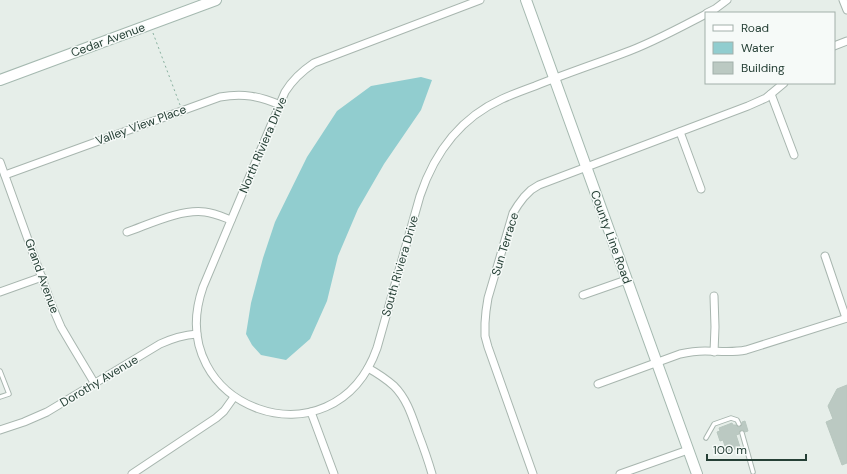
<svg xmlns="http://www.w3.org/2000/svg" width="847" height="474" font-family="'DM Sans',sans-serif">
<style>
.water{fill:#91cdcf}
.building{fill:#bbc9c2;stroke:#b8c7bf}
.lines{fill:none;stroke-linecap:round;stroke-linejoin:round}
.lane-casing{stroke:#a8b6af;stroke-width:5.5}
.street-casing{stroke:#a8b6af;stroke-width:9}
.secondary-casing{stroke:#a5b9b0;stroke-width:12}
.path{stroke:#88b09f;stroke-width:1;stroke-dasharray:2 3;stroke-linecap:butt}
.lane{stroke:#fff;stroke-width:3.5}
.street{stroke:#fff;stroke-width:7}
.secondary{stroke:#fff;stroke-width:10}
.labels{text-anchor:middle;dominant-baseline:central;stroke-width:3;stroke-linejoin:round;paint-order:stroke}
.street-label{font-size:12px;fill:#253f35;stroke:#f6faf8}
</style>
<rect width="100%" height="100%" fill="#e6eee9"/>
<path class="water" d="M421 77 432 80 421 110 384 164 358 209 338 256 327 301 310 339 286 360 261 355 252 345 246 334 251 303 263 258 275 222 307 157 337 111 371 86Z"/>
<g class="building">
<path d="M847 385V463L842 465 826 422 833 419 828 406 837 389Z"/>
<path d="M745 421 748 431 745 432 743 430H741L739 432V434L736 435 740 447 727 452 723 440 720 441 717 432 720 431 719 428 732 423 733 425H736L738 427H740L742 425V422Z"/>
</g>
<g class="lines">
<g class="lane-casing">
<g id="lane">
<path d="M0 371 9 394 0 397"/>
<path d="M742 433 753 472"/>
<path d="M706 438 714 424 731 418 737 420 739 424"/>
</g>
</g>
<g class="street-casing">
<g id="street">
<path d="M480 0 314 63C302 71 293 79 285 92L203 287C161 408 334 470 377 348L420 196C434 154 460 118 502 99 513 94 524 90 535 86 565 74 595 64 624 53 652 43 679 28 706 14"/>
<path d="M843 0 847 10"/>
<path d="M707 13 715 9 727 0"/>
<path d="M834 46 847 41"/>
<path d="M771 94 794 155"/>
<path d="M680 132 701 189"/>
<path d="M0 162 52 306 61 327 71 344 95 384"/>
<path d="M5 175 220 97C243 93 259 96 280 105"/>
<path d="M127 232C150 224 180 209 205 212 214 213 223 217 231 220"/>
<path d="M825 256 846 318"/>
<path d="M0 292 42 277"/>
<path d="M583 295 626 280"/>
<path d="M714 352 715 327 714 296"/>
<path d="M368 368C377 373 386 379 394 386 407 399 412 416 418 433 423 446 428 460 432 474"/>
<path d="M598 384 680 354C689 352 697 351 705 351 719 351 732 353 746 350L847 318"/>
<path d="M311 412 334 474"/>
<path d="M0 430 24 422 47 412 160 344C173 338 184 335 197 334"/>
<path d="M132 474 216 418 224 411 234 397"/>
<path d="M533 474 488 347 485 336V323L486 311 488 298 513 213 518 205 524 197 531 190 539 185 748 106 766 98 784 83"/>
<path d="M620 474 688 450"/>
</g>
</g>
<g class="secondary-casing">
<g id="secondary">
<path d="M526 0 697 474"/>
<path d="M0 80 216 0"/>
</g>
</g>
<path class="path" d="M153 33 180 105"/>
<use href="#lane" class="lane"/>
<use href="#street" class="street"/>
<use href="#secondary" class="secondary"/>
</g>
<g class="labels">
<g class="street-label">
<text transform="translate(108 40) rotate(-20)">Cedar Avenue</text>
<text transform="translate(141 125) rotate(-20)">Valley View Place</text>
<text transform="translate(263 145) rotate(-67)">North Riviera Drive</text>
<text transform="translate(611 237) rotate(70)">County Line Road</text>
<text transform="translate(505 244) rotate(-73)">Sun Terrace</text>
<text transform="translate(400 266) rotate(-74)">South Riviera Drive</text>
<text transform="translate(42 276) rotate(70)">Grand Avenue</text>
<text transform="translate(99 381) rotate(-31)">Dorothy Avenue</text>
</g>
</g>
<rect x="705" y="12" width="130" height="72" fill="#f6faf8" stroke="#a2afaa"/>
<rect x="713" y="25" width="20" height="6" fill="#ffffff" stroke="#a2afaa"/>
<text x="741" y="32" font-size="12" fill="#253f35">Road</text>
<rect x="713" y="42" width="20" height="12" fill="#91cdcf" stroke="#a2afaa"/>
<text x="741" y="52" font-size="12" fill="#253f35">Water</text>
<rect x="713" y="62" width="20" height="12" fill="#bbc9c2" stroke="#a2afaa"/>
<text x="741" y="72" font-size="12" fill="#253f35">Building</text>
<path d="M707 454v6h99v-6" fill="none" stroke="#253f35" stroke-width="2"/>
<text x="713" y="454" font-size="12" fill="#253f35" stroke="#f6faf8" stroke-width="3" paint-order="stroke">100 m</text>
</svg>
